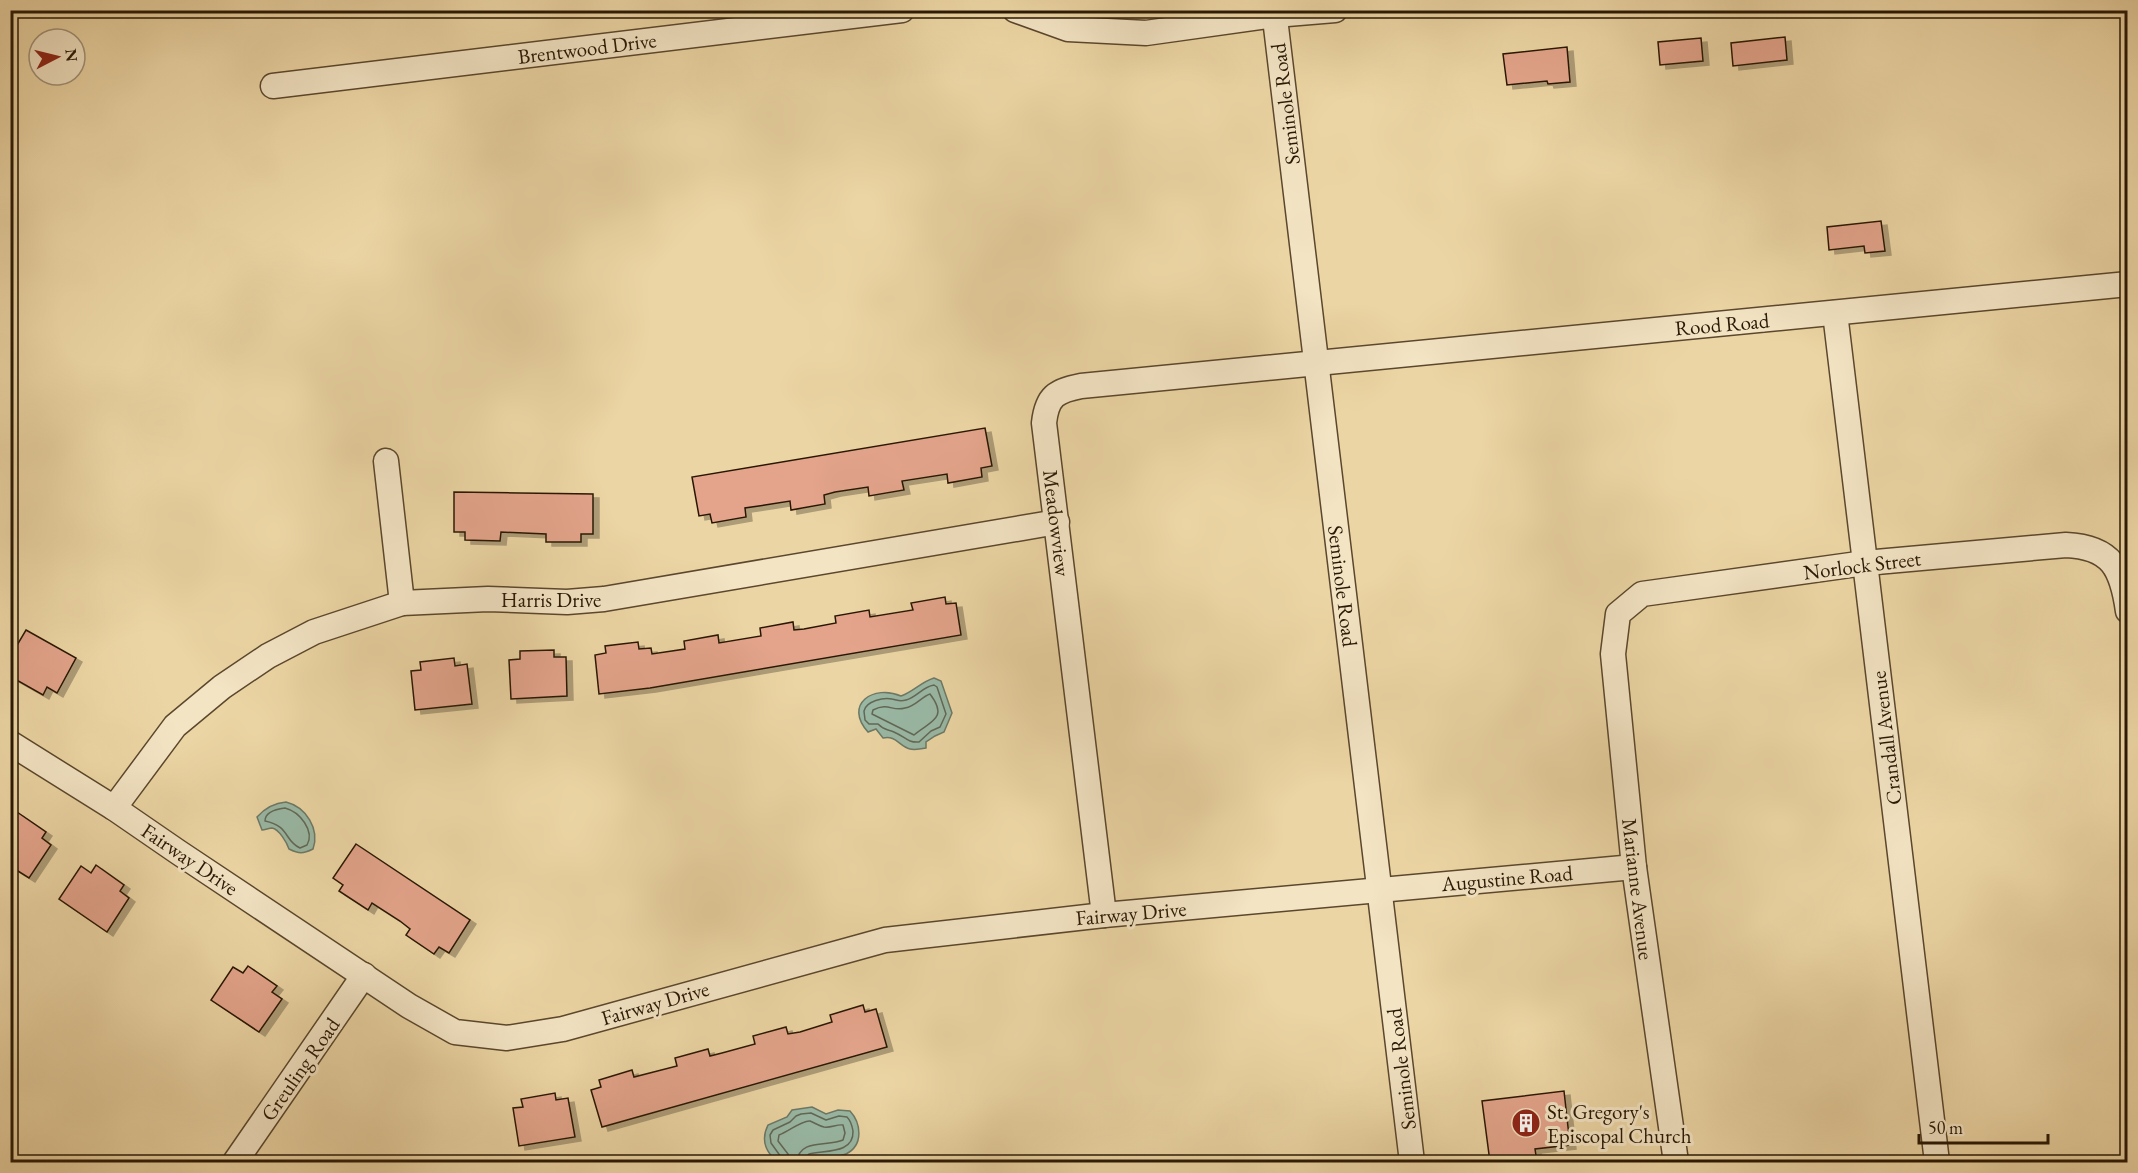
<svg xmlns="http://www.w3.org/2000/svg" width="2138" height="1173" font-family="'EB Garamond',serif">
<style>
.water{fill:#99b9a6;stroke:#6c7966;stroke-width:1.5}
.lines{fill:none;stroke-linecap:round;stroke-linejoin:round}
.shore{stroke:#616856;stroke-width:1.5}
.building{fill:#e3a48b;stroke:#291805;stroke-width:1.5;filter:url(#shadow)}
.minor-casing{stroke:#5a472d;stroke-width:27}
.minor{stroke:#f3e4c4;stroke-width:24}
.labels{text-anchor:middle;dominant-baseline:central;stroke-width:6;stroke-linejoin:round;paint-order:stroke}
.street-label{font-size:21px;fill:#291805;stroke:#f3e4c4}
.poi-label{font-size:21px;fill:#291805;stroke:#f3e4c4;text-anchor:start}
</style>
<defs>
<filter id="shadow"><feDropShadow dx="6" dy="4" stdDeviation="0" flood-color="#0004"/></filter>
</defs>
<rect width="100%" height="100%" fill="#ecd5a4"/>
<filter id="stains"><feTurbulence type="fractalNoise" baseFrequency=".00333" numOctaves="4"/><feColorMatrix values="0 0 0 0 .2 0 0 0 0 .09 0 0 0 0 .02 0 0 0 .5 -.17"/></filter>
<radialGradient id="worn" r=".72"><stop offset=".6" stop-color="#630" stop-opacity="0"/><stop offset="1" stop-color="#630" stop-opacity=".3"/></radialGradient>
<g class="water">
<path d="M934 678 941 681 952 713 944 732 935 736 926 742V748C921 749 914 750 910 749 899 746 896 735 883 738L876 729 868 732C843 704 874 684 901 696 913 692 921 682 934 678Z"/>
<path d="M286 802C306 807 320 829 313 849 303 854 299 854 289 849 287 843 279 829 272 828 269 828 265 830 262 830L257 817C265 808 274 803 286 802Z"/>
<path d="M812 1107 826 1114 838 1110 850 1111C861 1123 864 1145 846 1154 840 1157 831 1156 823 1157 804 1160 776 1172 766 1147 763 1139 764 1133 768 1125L787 1117 792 1110Z"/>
</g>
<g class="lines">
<g class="shore">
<path d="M934 685 937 687 946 714 940 727 931 731 919 742C908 743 905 737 896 733 887 728 886 732 878 724H869L865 720C865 719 864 712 864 711 866 701 884 697 892 699 898 700 899 702 906 700 917 697 922 687 934 685Z"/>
<path d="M930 694C949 719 930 721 914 735L872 714 873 710C889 702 892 712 905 708 916 706 921 697 930 694Z"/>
<path d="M285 808C300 812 315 831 307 845L300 848C284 841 290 826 265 821 265 812 277 809 285 808Z"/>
<path d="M782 1162 781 1157 771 1143 770 1135 773 1130 790 1122 796 1116 801 1114 811 1113 826 1120 839 1116 847 1117C851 1121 852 1125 853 1131 854 1154 825 1150 809 1154L806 1157 805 1162"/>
<path d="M790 1162 788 1154 778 1141 779 1135C788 1132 802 1120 810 1121 815 1123 819 1126 824 1127 831 1128 837 1124 843 1125L845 1133 843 1140C828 1147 799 1138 797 1162"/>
</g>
</g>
<g class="building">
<path d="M1785 37 1787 60 1733 66 1731 43Z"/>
<path d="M1701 38 1703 61 1660 65 1658 42Z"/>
<path d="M1567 47 1570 82 1548 84 1547 81 1507 85 1503 54Z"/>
<path d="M1881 221 1885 251 1865 253 1864 246 1829 250 1827 227Z"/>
<path d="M985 428 992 466 981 468 982 477 948 483 947 474 902 481 904 490 869 496 868 487 835 492 824 495 825 504 791 510 790 501 765 505 745 508 746 517 712 523 710 514 699 516 692 477Z"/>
<path d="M454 492 593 494V534H581V542H546V534L501 532 500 541 465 540V532H454Z"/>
<path d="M945 597 946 604 956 603 961 635 650 688 599 694 595 655 606 653 605 646 638 642 639 649 651 648 652 654 685 649 684 641 718 635 719 643 761 636 760 628 793 622 794 630 804 629 836 623 835 616 869 610 870 617 913 610 911 603Z"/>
<path d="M26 630 76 658 57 693 47 687 43 695 13 678 17 671 10 668V657Z"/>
<path d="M554 650V657H566L567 696 511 699 509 660 520 659V651Z"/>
<path d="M454 658 455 666 467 664 472 704 415 710 411 671 421 670 420 662Z"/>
<path d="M17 812 46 832 42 838 51 845 29 878 10 866V822Z"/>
<path d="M356 844 470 920 449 953 439 947 434 954 406 935 410 929 400 921 372 903 368 910 339 891 343 885 333 878Z"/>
<path d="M96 865 124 885 120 891 129 898 107 932 59 899 81 866 91 873Z"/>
<path d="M248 966 277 986 272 992 282 999 259 1032 211 1000 233 967 243 973Z"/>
<path d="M863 1005 865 1012 876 1009 887 1047 602 1127 591 1090 601 1087 599 1080 632 1070 634 1077 677 1066 675 1058 708 1049 710 1056 722 1053 755 1044 753 1036 786 1027 788 1034 800 1032 832 1022 830 1015Z"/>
<path d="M1564 1091 1570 1145 1535 1149 1537 1162H1490L1482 1101Z"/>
<path d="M555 1093 556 1100 568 1098 575 1137 519 1146 513 1108 523 1107 521 1099Z"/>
</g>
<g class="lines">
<g class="minor-casing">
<g id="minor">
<path d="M1015 10 1068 29 1146 33 1275 15 1335 10"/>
<path d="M1274 10 1412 1162"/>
<path d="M273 86 902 10"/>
<path d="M1835 313 1937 1162"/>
<path d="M386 461 402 603"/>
<path d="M10 743 114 808 178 852 409 1006 455 1032 507 1038 563 1029 885 940 1104 915 1634 867"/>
<path d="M114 808 175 726 222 687 268 656 314 632 402 603 488 599 567 602 604 599 1057 522"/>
<path d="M1104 915 1044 423C1047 396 1056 391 1081 386L2128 284"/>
<path d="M235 1162 364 975"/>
<path d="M1676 1162 1634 867 1613 654 1618 614 1642 594 1865 563 2066 545C2112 547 2122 569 2128 611"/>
</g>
</g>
<use href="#minor" class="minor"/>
</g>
<defs>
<g id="building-disc" transform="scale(1.5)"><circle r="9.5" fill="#8f2418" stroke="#f3e4c4"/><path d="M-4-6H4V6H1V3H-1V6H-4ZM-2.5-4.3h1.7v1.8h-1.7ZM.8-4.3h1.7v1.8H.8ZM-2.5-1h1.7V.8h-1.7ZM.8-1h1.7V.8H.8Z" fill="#fff"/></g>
</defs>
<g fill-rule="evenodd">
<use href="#building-disc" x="1526" y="1123"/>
</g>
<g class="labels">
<g class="street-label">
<text transform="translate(587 48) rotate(-7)">Brentwood Drive</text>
<text transform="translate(1285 104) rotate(-97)">Seminole Road</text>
<text transform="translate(1722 324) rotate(-5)">Rood Road</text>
<text transform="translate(1057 523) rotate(83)">Meadowview</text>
<text transform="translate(1862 565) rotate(-7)">Norlock Street</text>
<text transform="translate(1343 586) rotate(83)">Seminole Road</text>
<text x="551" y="599">Harris Drive</text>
<text transform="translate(1886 738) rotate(-97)">Crandall Avenue</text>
<text transform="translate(190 859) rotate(34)">Fairway Drive</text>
<text transform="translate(1507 878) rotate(-5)">Augustine Road</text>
<text transform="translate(1638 889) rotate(83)">Marianne Avenue</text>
<text transform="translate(1131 913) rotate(-5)">Fairway Drive</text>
<text transform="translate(655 1003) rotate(-16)">Fairway Drive</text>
<text transform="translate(300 1069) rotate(-55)">Greuling Road</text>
<text transform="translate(1401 1069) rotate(-97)">Seminole Road</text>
</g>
<g class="poi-label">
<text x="1547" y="1111">St. Gregory's<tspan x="1547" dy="24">Episcopal Church</tspan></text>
</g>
</g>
<rect width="2138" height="1173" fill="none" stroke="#ecd5a4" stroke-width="36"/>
<rect x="12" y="12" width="2114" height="1149" fill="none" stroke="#291805" stroke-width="3"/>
<rect x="18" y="18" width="2102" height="1137" fill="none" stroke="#291805" stroke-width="1.5"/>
<g transform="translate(57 57) rotate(83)"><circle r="28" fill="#f3e4c4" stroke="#a29278" stroke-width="1.5"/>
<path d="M0-4.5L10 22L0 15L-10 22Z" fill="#8f2418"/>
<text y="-9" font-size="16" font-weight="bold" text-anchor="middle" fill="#291805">N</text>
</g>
<path d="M1919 1134v9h129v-9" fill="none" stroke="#291805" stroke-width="3"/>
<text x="1928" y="1134" font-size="18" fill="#291805" stroke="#f3e4c4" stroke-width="4.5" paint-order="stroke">50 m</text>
<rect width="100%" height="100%" filter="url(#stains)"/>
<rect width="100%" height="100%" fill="url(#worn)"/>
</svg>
